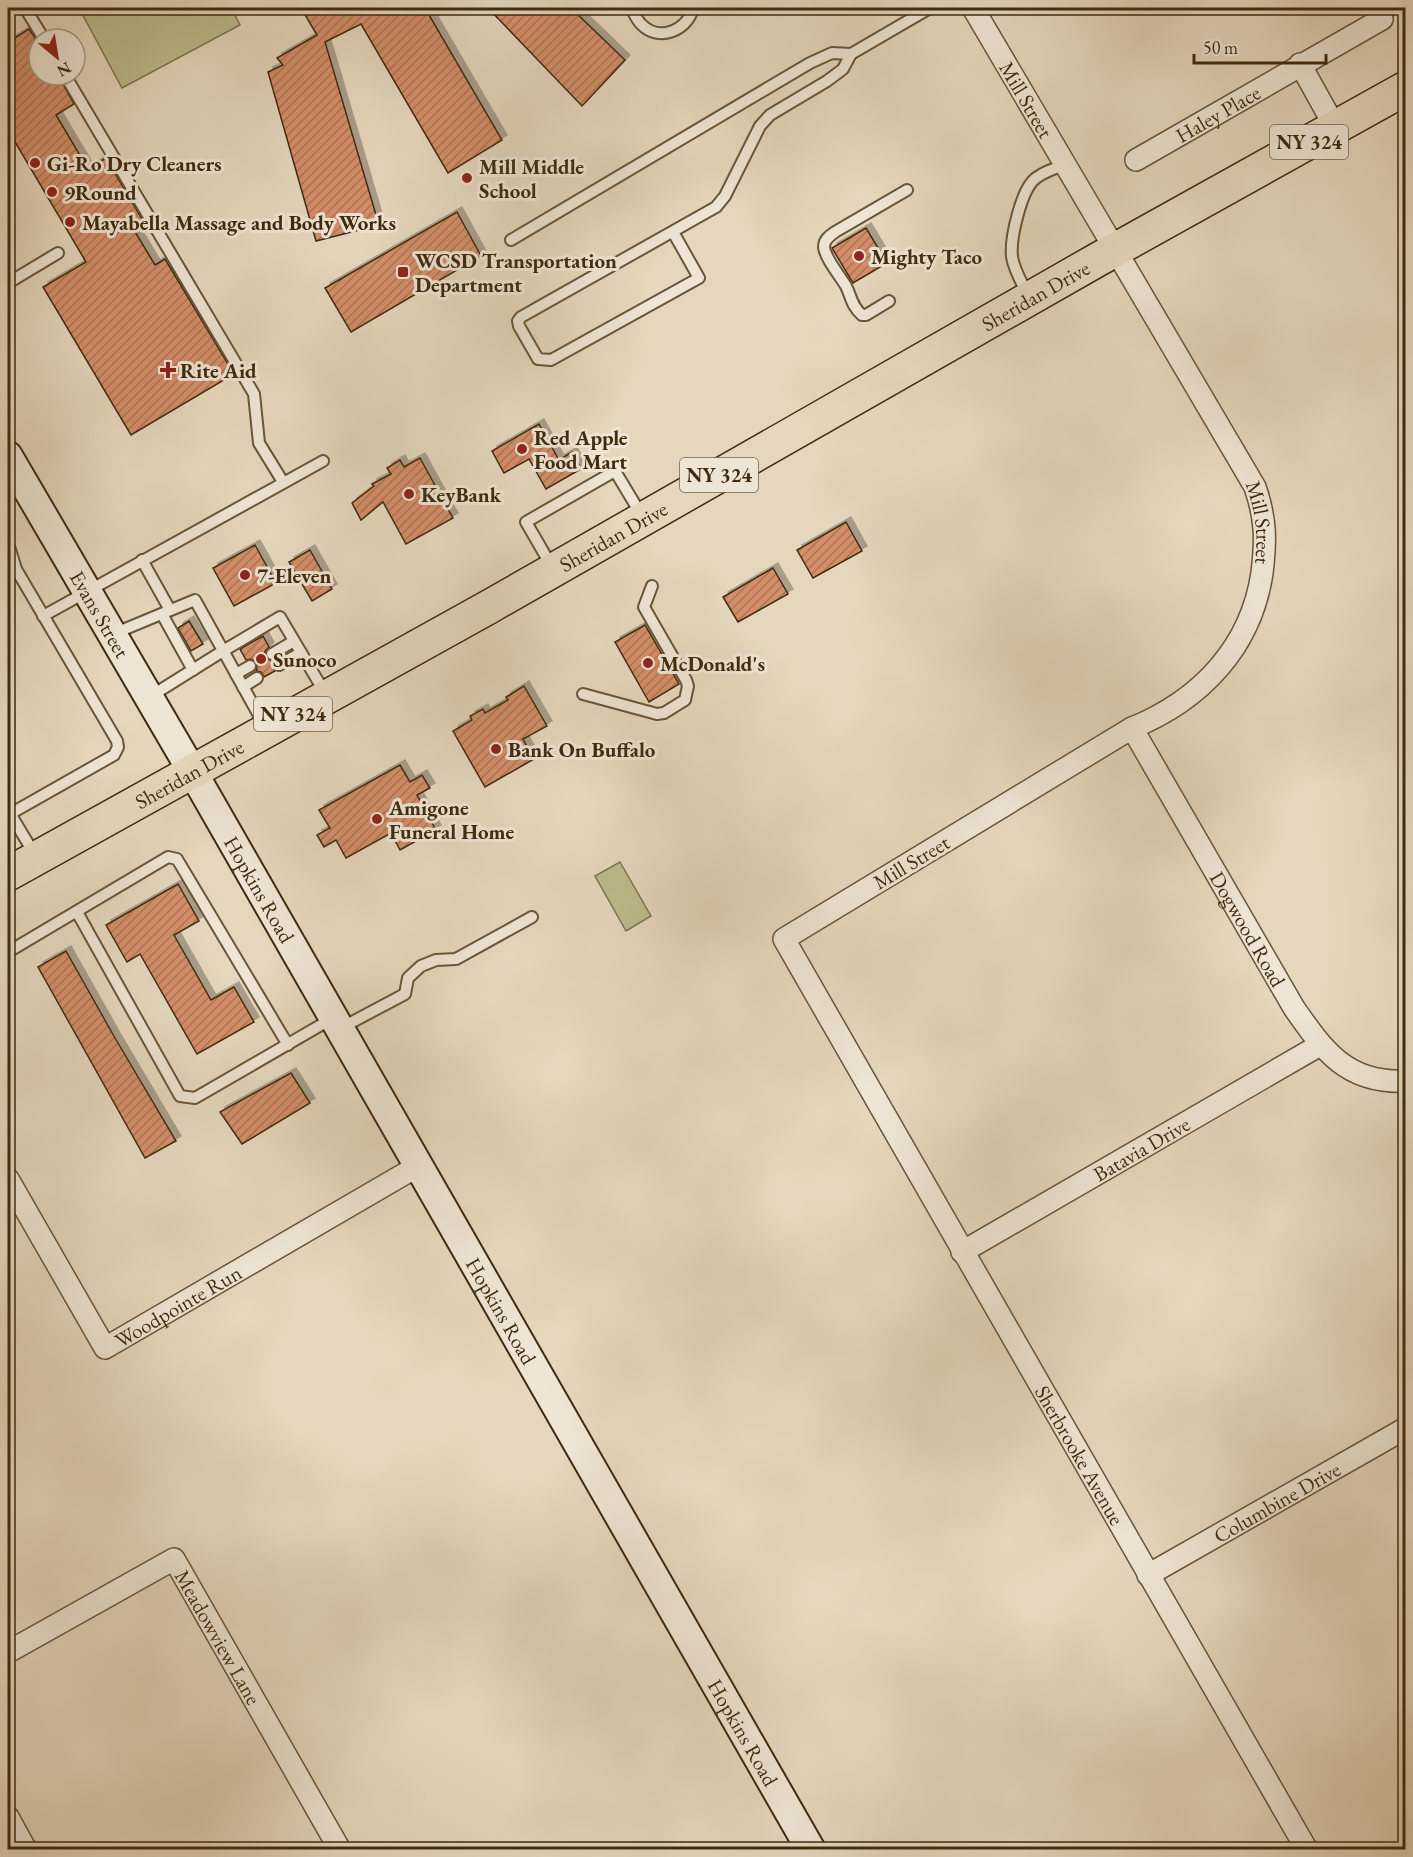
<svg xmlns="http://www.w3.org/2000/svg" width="1413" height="1857" font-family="'EB Garamond',serif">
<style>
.grass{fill:#bcbc8c;stroke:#7e744e;stroke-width:1.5}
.building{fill:url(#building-hatch);stroke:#3f2b0f;stroke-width:1.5;filter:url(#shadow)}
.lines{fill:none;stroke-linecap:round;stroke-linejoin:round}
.lane-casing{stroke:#68563a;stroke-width:14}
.street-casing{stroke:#68563a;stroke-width:24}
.secondary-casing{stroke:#3f2b0f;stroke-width:32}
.primary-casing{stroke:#3f2b0f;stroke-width:36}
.lane{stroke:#eee5d4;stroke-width:10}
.street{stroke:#eee5d4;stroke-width:21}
.secondary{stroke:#eee5d4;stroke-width:28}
.primary{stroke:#e5d7bd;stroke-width:33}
.poi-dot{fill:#8f2418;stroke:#eee5d4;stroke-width:2}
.labels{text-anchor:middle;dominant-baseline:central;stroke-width:6;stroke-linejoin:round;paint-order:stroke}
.shield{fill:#eee5d4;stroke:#74634a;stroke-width:1.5}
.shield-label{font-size:20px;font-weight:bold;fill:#3f2b0f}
.street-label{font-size:21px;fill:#3f2b0f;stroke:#eee5d4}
.poi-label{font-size:21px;font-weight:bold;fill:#3f2b0f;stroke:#eee5d4;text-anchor:start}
</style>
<defs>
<pattern id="building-hatch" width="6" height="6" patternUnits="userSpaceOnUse" patternTransform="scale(1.5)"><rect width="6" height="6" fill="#d48e6a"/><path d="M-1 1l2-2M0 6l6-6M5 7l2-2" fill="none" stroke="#ad7456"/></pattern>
<filter id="shadow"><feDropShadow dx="5" dy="-5" stdDeviation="0" flood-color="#0004"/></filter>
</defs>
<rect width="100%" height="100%" fill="#e5d7bd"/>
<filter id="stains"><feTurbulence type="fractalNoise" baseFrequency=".00333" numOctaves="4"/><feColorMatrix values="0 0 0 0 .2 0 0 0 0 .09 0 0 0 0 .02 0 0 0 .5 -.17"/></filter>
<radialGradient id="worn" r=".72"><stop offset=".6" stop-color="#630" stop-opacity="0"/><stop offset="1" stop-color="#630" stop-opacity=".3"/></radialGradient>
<g class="grass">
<path d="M79 8H231L240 25 122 88Z"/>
<path d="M620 862 651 916 626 931 595 876Z"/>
</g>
<g class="building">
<path d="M301 8H425L502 140 448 173 361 24 325 42 379 225 316 241 268 72 283 65 277 58 317 35Z"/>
<path d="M488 8H571L625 60 582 106Z"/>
<path d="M29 29 39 44V75H58L74 104 56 115 88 169 106 158 145 224 134 230 155 265 165 259 234 374 131 435 43 287 86 262 8 130V42Z"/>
<path d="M457 212 481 256 351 332 325 288Z"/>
<path d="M866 228 887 263 853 283 832 248Z"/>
<path d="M539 424 559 460 572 452 581 469 546 489 529 459 504 473 492 451Z"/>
<path d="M420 458 453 518 406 544 383 502 361 520 352 503 374 486 372 484 391 474 387 468 400 460 404 467Z"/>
<path d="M846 522 862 551 813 578 797 550Z"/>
<path d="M255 545 276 583 234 606 213 568Z"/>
<path d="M310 550 332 589 312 601 289 562Z"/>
<path d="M773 568 788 594 738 622 723 597Z"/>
<path d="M189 621 203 644 191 651 178 628Z"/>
<path d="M645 625 679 684 649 702 615 642Z"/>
<path d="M263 636 269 647 265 651V657L272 661V665L275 671 264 677 261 672 256 671 257 667 256 662 251 659 246 660 240 649Z"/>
<path d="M524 686 547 726 523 739 534 759 485 787 453 731 472 720 470 716 483 709 485 713 508 700 506 697Z"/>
<path d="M400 765 410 782 422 775 430 788 417 795 436 830 400 850 391 833 346 858 336 840 324 847 317 835 330 828 319 810Z"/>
<path d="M178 884 199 921 174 935 211 1000 234 987 254 1022 197 1054 140 954 127 962 106 925Z"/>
<path d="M66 951 115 1038 176 1141 145 1158 38 967Z"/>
<path d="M291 1073 310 1103 242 1144 220 1112Z"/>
</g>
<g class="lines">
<g class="lane-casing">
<g id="lane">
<path d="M25 8 44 39"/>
<path d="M631 8C634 13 637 20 641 24 659 43 688 30 693 8"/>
<path d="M65 75 254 394 259 443 283 482"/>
<path d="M673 232 699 278 551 360 538 359 519 326 518 321 521 317 716 207 725 196 760 126 770 115 827 81 843 69 851 54 930 8"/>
<path d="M511 240 810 63 832 53 851 54"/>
<path d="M8 283 58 253"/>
<path d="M1028 295C1022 283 1014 270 1012 257 1010 239 1021 189 1036 178 1044 172 1055 168 1065 165"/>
<path d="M889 301 866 315H862C852 307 851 296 846 286 840 276 825 258 824 247 824 240 829 236 835 232L907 190"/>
<path d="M8 543 16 569 117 741 118 747 114 755 10 814"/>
<path d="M142 560 170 610"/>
<path d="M552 567 526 522 615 471 642 516"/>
<path d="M162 614 193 670"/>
<path d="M43 616 323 461"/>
<path d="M113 634 195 600 266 728"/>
<path d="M272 654 294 641"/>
<path d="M279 665 301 653"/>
<path d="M236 674 250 666"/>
<path d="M243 687 257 678"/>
<path d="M583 694 657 714 664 713 685 700 688 686 686 680 644 607 652 586"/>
<path d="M151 696 223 651 280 617 325 693"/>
<path d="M8 810 35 855"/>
<path d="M77 912 180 1096 195 1098 333 1018"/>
<path d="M8 952 168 857 177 859 288 1045"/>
<path d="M339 1029 405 994 408 978 421 966 436 960 456 959 532 917"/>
</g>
</g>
<g class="street-casing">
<g id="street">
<path id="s1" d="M973 8 1255 487C1266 519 1266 540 1262 573 1251 647 1201 700 1132 728L784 939 1307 1850"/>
<path d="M1300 64 1335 127"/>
<path id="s2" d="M1136 160 1382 19"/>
<path id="s3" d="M1132 728 1294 1008C1324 1051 1347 1084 1406 1081"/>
<path id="s4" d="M8 1179 105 1348 418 1166"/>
<path id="s5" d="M962 1252 1320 1045"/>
<path id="s6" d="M1148 1575 1406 1428"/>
<path id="s7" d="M8 1652 174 1559 340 1850"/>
<path d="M8 1817 26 1850"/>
</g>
</g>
<g class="secondary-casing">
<g id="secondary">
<path id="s8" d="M8 456 192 771 811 1850"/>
</g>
</g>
<g class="primary-casing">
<g id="primary">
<path id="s9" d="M8 874 487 608 1097 260 1406 88"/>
</g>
</g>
<use href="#lane" class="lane"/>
<use href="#street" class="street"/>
<use href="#secondary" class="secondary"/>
<use href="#primary" class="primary"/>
</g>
<g class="poi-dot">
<circle cx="35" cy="163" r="6"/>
<circle cx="467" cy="178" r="6"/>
<circle cx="52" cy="192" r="6"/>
<circle cx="70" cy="222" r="6"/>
<circle cx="859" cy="256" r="6"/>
<rect x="397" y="266" width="12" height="12" rx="3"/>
<path d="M165 361h6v6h6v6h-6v6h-6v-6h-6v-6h6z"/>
<circle cx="522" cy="449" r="6"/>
<circle cx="409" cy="494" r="6"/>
<circle cx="245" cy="575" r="6"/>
<circle cx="261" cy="659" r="6"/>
<circle cx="648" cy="663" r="6"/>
<circle cx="496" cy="749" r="6"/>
<circle cx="377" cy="819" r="6"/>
</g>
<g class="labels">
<g class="shield">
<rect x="1270" y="125" width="78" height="34" rx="4.5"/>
<rect x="680" y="458" width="78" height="34" rx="4.5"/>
<rect x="254" y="697" width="78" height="34" rx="4.5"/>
</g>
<g class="shield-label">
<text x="1309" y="142">NY 324</text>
<text x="719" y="475">NY 324</text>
<text x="293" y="714">NY 324</text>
</g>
<g class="street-label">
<text stroke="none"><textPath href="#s1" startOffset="106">Mill Street</textPath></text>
<text stroke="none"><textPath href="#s2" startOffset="94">Haley Place</textPath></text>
<text stroke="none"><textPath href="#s9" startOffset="1179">Sheridan Drive</textPath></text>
<text stroke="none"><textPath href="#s1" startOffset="592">Mill Street</textPath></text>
<text stroke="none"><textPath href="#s9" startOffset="693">Sheridan Drive</textPath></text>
<text stroke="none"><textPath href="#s8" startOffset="183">Evans Street</textPath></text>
<text stroke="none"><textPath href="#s9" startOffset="207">Sheridan Drive</textPath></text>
<text transform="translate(911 862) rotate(-31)">Mill Street</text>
<text stroke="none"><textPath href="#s8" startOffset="501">Hopkins Road</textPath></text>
<text stroke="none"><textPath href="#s3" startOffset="232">Dogwood Road</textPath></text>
<text stroke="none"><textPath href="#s5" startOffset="207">Batavia Drive</textPath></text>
<text stroke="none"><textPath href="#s4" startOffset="279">Woodpointe Run</textPath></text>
<text stroke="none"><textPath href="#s8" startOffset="987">Hopkins Road</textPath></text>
<text stroke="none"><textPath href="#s1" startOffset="1857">Sherbrooke Avenue</textPath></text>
<text stroke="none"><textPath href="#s6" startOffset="148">Columbine Drive</textPath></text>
<text stroke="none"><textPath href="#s7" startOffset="280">Meadowview Lane</textPath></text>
<text stroke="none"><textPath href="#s8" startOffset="1473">Hopkins Road</textPath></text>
</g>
<g class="poi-label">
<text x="47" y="163">Gi-Ro Dry Cleaners</text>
<text x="479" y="166">Mill Middle<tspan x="479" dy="24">School</tspan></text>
<text x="64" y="192">9Round</text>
<text x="82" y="222">Mayabella Massage and Body Works</text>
<text x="871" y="256">Mighty Taco</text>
<text x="415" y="260">WCSD Transportation<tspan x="415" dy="24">Department</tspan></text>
<text x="180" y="370">Rite Aid</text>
<text x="534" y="437">Red Apple<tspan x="534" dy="24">Food Mart</tspan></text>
<text x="421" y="494">KeyBank</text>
<text x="257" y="575">7-Eleven</text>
<text x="273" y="659">Sunoco</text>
<text x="660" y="663">McDonald's</text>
<text x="508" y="749">Bank On Buffalo</text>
<text x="389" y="807">Amigone<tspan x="389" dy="24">Funeral Home</tspan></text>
</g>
</g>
<rect width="1413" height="1857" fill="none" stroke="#e5d7bd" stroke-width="30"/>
<rect x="9" y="9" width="1395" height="1839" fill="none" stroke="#3f2b0f" stroke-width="3"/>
<rect x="15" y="15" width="1383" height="1827" fill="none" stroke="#3f2b0f" stroke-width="1.5"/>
<g transform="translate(57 57) rotate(150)"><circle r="28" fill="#eee5d4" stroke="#a89b85" stroke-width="1.5"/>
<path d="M0-4.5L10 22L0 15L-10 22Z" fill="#8f2418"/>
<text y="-9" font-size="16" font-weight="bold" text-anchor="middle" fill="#3f2b0f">N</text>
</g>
<path d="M1194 54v9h132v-9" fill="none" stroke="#3f2b0f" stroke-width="3"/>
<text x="1203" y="54" font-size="18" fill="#3f2b0f" stroke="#eee5d4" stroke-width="4.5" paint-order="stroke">50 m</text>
<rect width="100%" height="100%" filter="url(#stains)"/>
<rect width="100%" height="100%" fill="url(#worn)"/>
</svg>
